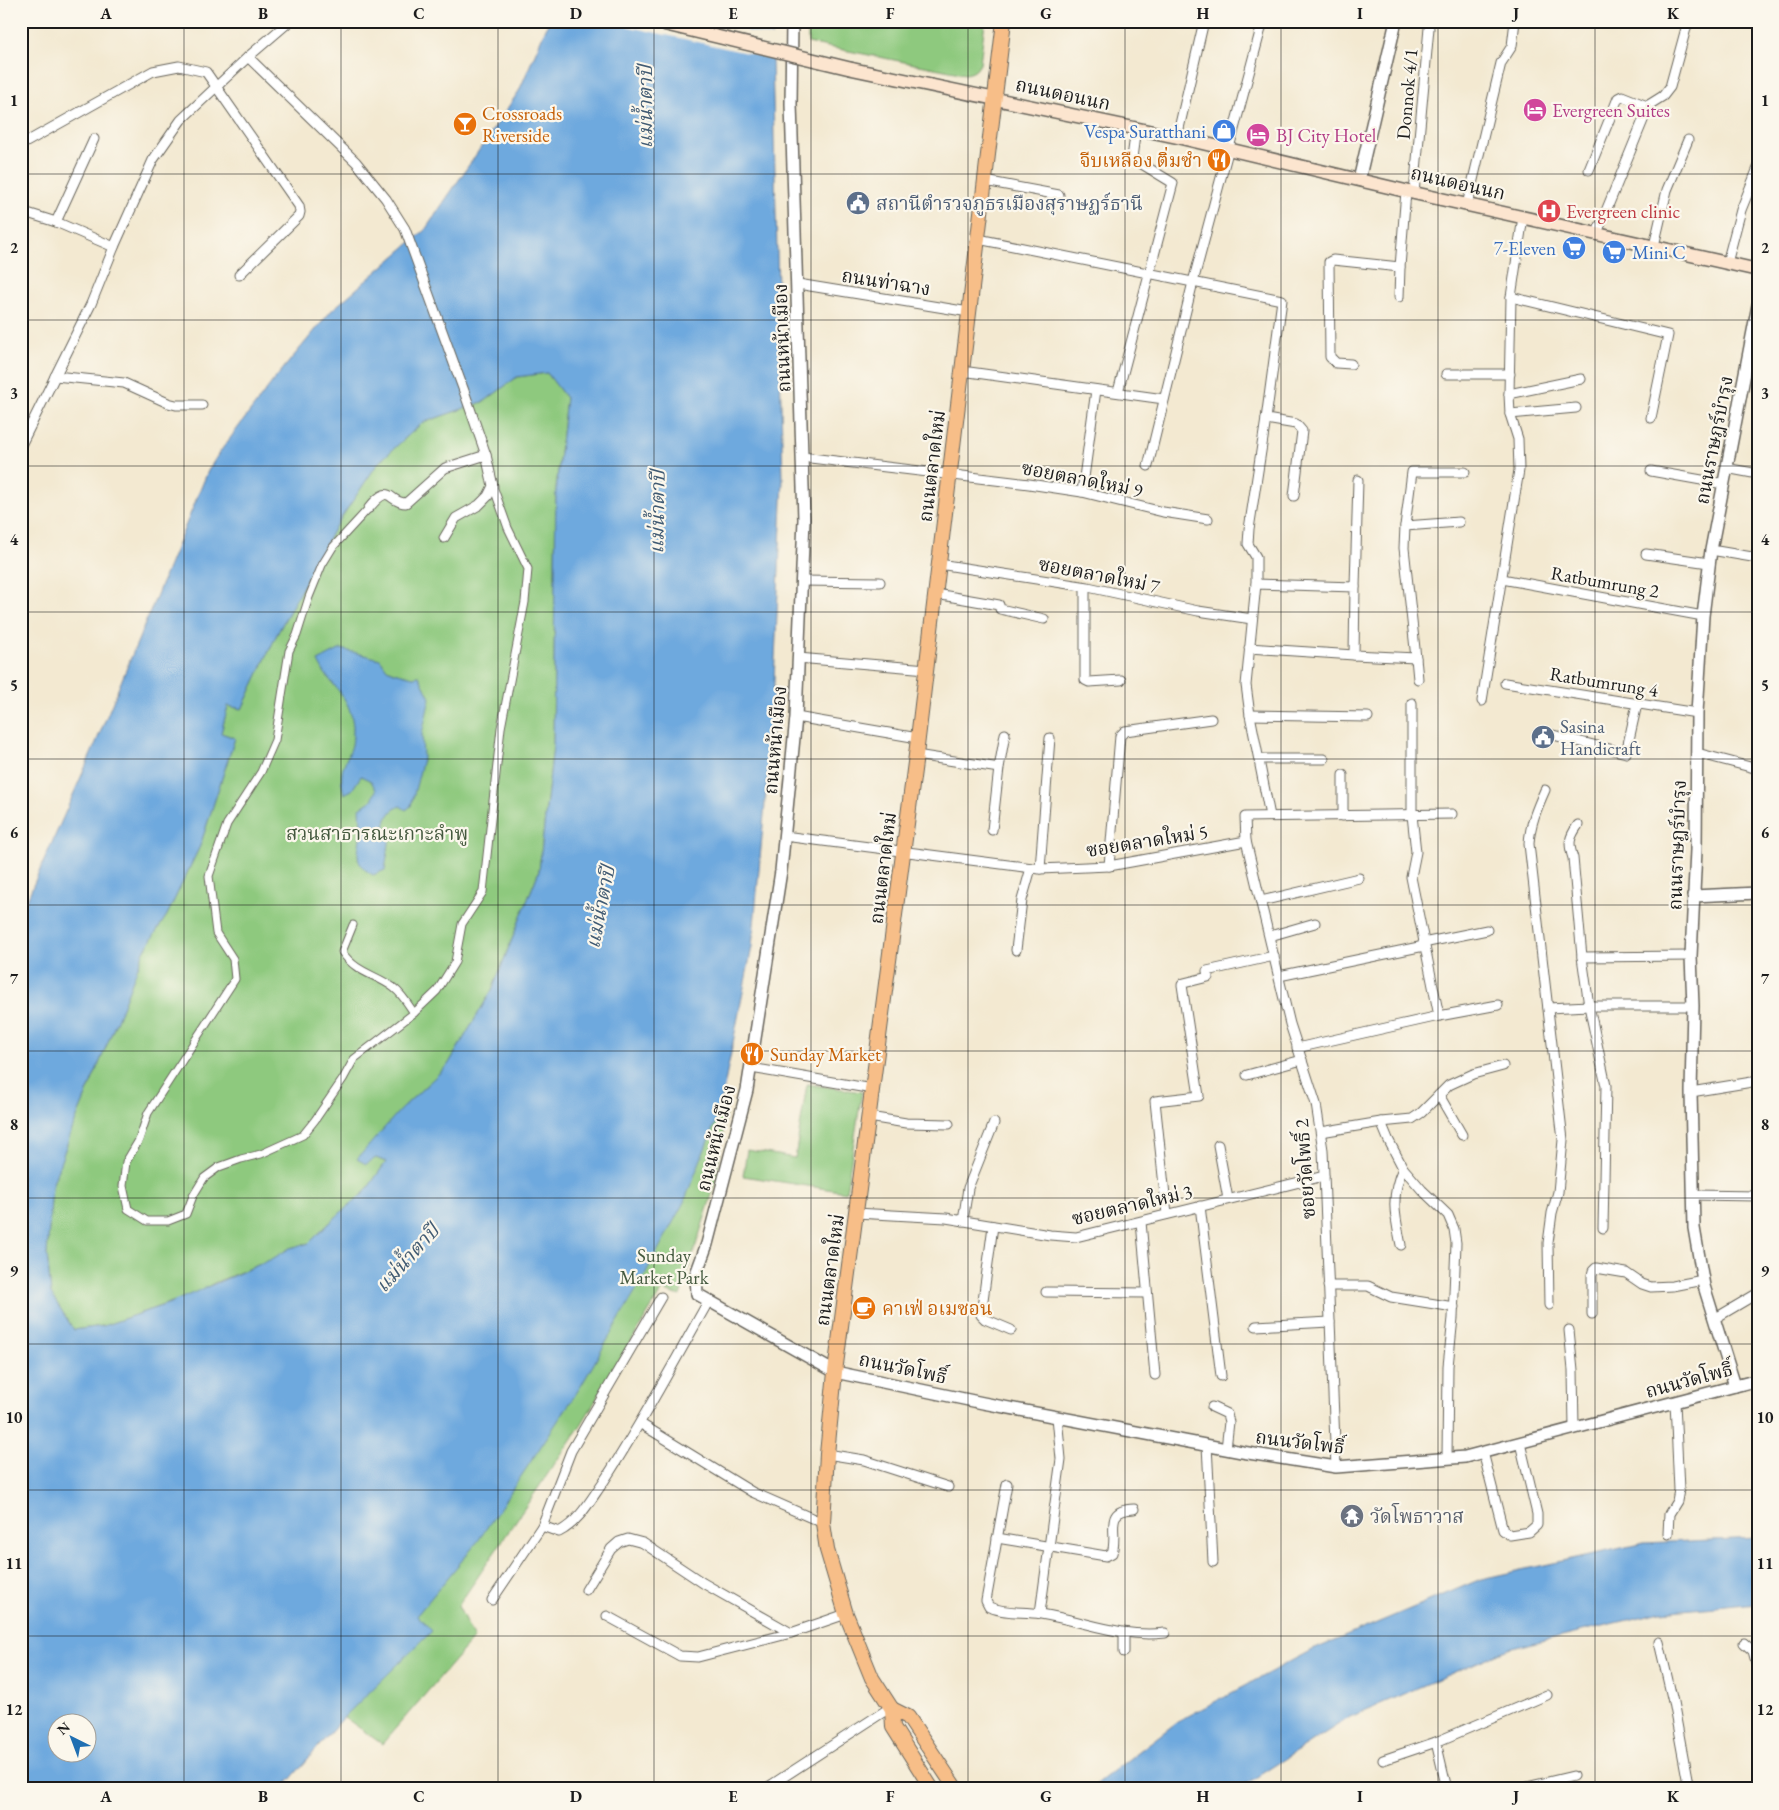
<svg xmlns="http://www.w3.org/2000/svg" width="1779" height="1810" font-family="'EB Garamond','Noto Serif Thai',serif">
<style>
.green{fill:#8ec97e;stroke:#55724d}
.water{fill:#6ea9de;stroke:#45627d;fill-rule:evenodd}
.pier{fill:#f3e9d1}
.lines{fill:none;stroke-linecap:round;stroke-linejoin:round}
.pedestrian-casing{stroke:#67645b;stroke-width:9}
.minor-casing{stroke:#67645b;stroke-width:11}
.tertiary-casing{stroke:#67645b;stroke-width:14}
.secondary-casing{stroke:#67645b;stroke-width:15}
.primary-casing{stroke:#67645b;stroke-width:16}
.pedestrian{stroke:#fff;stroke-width:7}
.minor{stroke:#fff;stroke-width:9}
.tertiary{stroke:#fff;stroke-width:11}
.secondary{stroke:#fce5cf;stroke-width:12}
.primary{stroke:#f7be88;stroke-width:14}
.secondary-bridge-casing{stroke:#67645b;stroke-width:15;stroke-linecap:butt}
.secondary-bridge{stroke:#fce5cf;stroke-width:12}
.grid{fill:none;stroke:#1c1c1c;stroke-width:1;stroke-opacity:0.55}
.labels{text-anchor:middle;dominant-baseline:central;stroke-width:4.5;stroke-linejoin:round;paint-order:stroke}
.street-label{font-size:19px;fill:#1c1c1c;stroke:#fbf7ec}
.hotel-label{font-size:19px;fill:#b23c85;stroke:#fbf7ec;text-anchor:start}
.food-label{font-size:19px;fill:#c56008;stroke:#fbf7ec;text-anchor:start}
.shop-label{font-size:19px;fill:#366cbe;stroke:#fbf7ec;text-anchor:end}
.service-label{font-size:19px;fill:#4e5e75;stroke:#fbf7ec;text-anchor:start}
.health-label{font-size:19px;fill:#be3a42;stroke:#fbf7ec;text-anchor:start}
.park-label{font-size:19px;fill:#44593e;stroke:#fbf7ec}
.worship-label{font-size:19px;fill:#5b616d;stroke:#fbf7ec;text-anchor:start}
.water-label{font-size:20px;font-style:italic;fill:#415b73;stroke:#fbf7ec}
.neatline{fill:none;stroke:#1c1c1c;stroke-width:2}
.grid-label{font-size:16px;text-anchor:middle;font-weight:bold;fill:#1c1c1c}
</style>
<rect width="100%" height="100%" fill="#fbf7ec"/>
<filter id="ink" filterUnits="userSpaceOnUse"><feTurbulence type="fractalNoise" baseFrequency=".02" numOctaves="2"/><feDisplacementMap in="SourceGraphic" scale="10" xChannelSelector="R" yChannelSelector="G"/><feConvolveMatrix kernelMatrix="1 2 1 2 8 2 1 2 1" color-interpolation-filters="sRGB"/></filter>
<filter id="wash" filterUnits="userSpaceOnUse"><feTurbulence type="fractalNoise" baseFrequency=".0096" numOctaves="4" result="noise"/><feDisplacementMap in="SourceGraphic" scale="20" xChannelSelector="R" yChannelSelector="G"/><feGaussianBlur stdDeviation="1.12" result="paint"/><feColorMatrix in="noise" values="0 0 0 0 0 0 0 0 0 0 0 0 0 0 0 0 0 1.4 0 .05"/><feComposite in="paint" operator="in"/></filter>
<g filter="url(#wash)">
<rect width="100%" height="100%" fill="#f3e9d1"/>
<g class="green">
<path d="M808 21H985L980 64C976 71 973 73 965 74L808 43Z"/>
<path d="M547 373 566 398 556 489 553 746 539 871 492 990 448 1065 400 1110 376 1158 386 1162 365 1192 339 1214 309 1243 290 1248 273 1259 216 1282 192 1295 103 1326 74 1330 51 1294 47 1254 52 1186 73 1127 117 1020 144 951 167 915 200 846 235 738 221 733 228 706 242 709 276 636 335 527 378 463 422 423 485 401 517 377Z"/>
<path d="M807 1084 862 1092 846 1192 743 1176 747 1150 795 1158Z"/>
<path d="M712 1107 726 1114 715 1185 680 1296 662 1290 581 1425 458 1606 474 1638 382 1744 344 1717 423 1631 406 1615Z"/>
</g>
<g class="water">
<path d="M549 21H771L783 479 772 726 752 947 719 1113 684 1202 643 1278 581 1386 478 1541 417 1615 432 1631 344 1717 282 1789H21V913L95 745 208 471 219 453 273 381 332 310 425 230 519 91ZM547 373 566 398 556 489 553 746 539 871 492 990 448 1065 400 1110 357 1159 366 1164 376 1158 386 1162 365 1192 339 1214 309 1243 290 1248 272 1259 170 1303 103 1326 74 1330 51 1294 47 1254 52 1186 73 1127 117 1020 144 951 167 915 200 846 235 738 221 733 228 706 242 709 276 636 335 527 378 463 422 423 485 401 517 377ZM58 1722H88V1752H58Z"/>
<path d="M341 649 380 659 387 669 394 672 413 677 419 676 430 698 422 734 423 759 411 806 406 810 400 806 393 810 386 819 385 829 390 837 385 870 373 875C350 862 360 851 361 829 361 822 360 815 360 808L372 800 376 790 371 781 361 776 352 790 344 794C341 782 340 772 346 760 348 755 351 750 352 745 353 740 353 732 353 726 350 693 329 686 318 661Z"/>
<path d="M1758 1538V1603L1661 1612 1508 1649 1350 1717 1238 1789H1090L1177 1722 1308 1652 1481 1579 1644 1543Z"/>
</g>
<path class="pier" d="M603 21H707L774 37V59Z"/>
</g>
<g filter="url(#ink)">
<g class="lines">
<g class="pedestrian-casing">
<g id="pedestrian">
<path d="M369 508 333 547 322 565 309 597 297 635 289 651 275 740 261 772 227 824 209 876 216 933 233 959 235 979 148 1113 139 1140 126 1162 123 1186 128 1209 147 1221H168L186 1214 193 1196 204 1178 219 1167 241 1159 261 1154 303 1135 315 1120 343 1079 354 1059 414 1013 437 991 455 962 462 924 483 892 501 728 525 602 528 569 508 528 493 486"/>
<path d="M353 925 342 952C357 974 376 974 394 988 402 994 408 1004 414 1013"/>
</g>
</g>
<g class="minor-casing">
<g id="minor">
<path d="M248 57 356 162 386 199 405 229 464 391 486 455 493 486 488 496 479 505 456 518 444 538"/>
<path d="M1177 137 1204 21"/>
<path d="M21 145 153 71 179 66 206 72 299 206 300 212 299 216 239 275"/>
<path d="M1589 170 1618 98 1622 96 1647 106"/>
<path d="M985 181 1059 195"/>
<path d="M1414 193 1429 28"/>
<path d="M1467 205 1501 63 1512 46 1515 21"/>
<path d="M21 211 56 222 114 247"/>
<path d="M56 222 94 139"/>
<path d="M1597 233 1644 118 1647 106 1663 96 1670 87 1688 21"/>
<path d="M978 239 1282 300 1266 419 1296 424 1302 431 1294 496"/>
<path d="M1654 246 1667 190 1688 140"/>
<path d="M1727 263 1741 210 1758 168"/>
<path d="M798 284 969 312"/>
<path d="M1399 297 1400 267"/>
<path d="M1511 297 1668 335 1651 418"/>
<path d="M1351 364 1336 363 1330 357 1329 262 1333 260 1400 267 1406 191"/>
<path d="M962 371 1164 399"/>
<path d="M1446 374H1510"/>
<path d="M55 376 124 383 168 403 176 405H202"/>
<path d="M1118 392 1173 183 1132 158 1136 128"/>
<path d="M1509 394 1581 379"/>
<path d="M1510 414 1576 408"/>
<path d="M21 445 91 304 114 247 153 160 181 120 248 57 290 21"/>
<path d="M802 457 1029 484 1082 492 1163 512 1208 519"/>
<path d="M1148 466 1193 282 1263 21"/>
<path d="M1726 468 1758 474"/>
<path d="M1651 471 1724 484"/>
<path d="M1082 492 1096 390"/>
<path d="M369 508C391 481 388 503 406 503L445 468 486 455"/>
<path d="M1405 526 1459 522"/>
<path d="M1711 550 1758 558"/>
<path d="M1646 554 1709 563"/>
<path d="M939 564 1088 587 1198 611 1252 619"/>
<path d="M1502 579 1703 616"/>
<path d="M801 581 880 582"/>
<path d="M1256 584V557L1248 544 1249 529 1266 419"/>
<path d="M1085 587V680L1089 682 1121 680"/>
<path d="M1355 587 1358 480"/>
<path d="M936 594 999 605 1000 609 1044 619"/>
<path d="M1249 648 1354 655 1355 587 1256 584 1246 685 1250 715 1270 816"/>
<path d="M1354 655 1416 658 1404 548 1405 526 1412 472H1465"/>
<path d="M798 658 927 669"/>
<path d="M1416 658 1418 679"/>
<path d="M1505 683 1697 713"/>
<path d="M1482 701 1519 470 1518 439 1510 414 1509 394 1511 297 1523 217"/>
<path d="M1412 703V815L1416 852 1411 877 1439 1016"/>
<path d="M1250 715 1368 717"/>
<path d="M796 717 918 738"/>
<path d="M1553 735 1626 753 1637 704"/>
<path d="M1697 753 1758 769"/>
<path d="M916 755 999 768"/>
<path d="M1259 759H1324"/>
<path d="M1343 775V816"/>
<path d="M1545 790C1537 808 1530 824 1529 844L1563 1140 1558 1192 1552 1213 1548 1243 1549 1305"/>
<path d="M1578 825C1569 838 1568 843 1573 858L1582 957 1589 1006 1606 1086 1603 1228"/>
<path d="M992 830 999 768 1005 734"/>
<path d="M784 836 1040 869 1109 866 1246 841"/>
<path d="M1109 866 1120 736 1125 731 1211 719"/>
<path d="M1040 869 1050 738"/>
<path d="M1261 901 1359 878"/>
<path d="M1270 936 1315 923"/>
<path d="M1423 943 1487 930"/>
<path d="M1016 950 1022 900 1031 868"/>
<path d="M1582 957 1691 956"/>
<path d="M1279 976 1424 946"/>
<path d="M1548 1008 1589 1006H1693"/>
<path d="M1297 1048 1439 1016 1498 1005"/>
<path d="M751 1068 873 1089"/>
<path d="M1247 1075 1302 1060"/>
<path d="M1691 1092 1758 1081"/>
<path d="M1439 1095 1462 1135"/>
<path d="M869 1117 906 1123 949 1124"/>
<path d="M1381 1122 1412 1119 1421 1113 1449 1085 1473 1074 1503 1066"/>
<path d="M1321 1132 1381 1122 1388 1139 1403 1168 1422 1190 1448 1215 1454 1229 1456 1243 1453 1318 1448 1366 1447 1458"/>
<path d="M1218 1145 1228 1199"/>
<path d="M1693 1195 1758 1196"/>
<path d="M1200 1206 1221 1376"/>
<path d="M856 1213 946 1218 1050 1235 1076 1237 1324 1176"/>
<path d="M1167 1214 1155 1101 1199 1096 1182 985 1184 983 1208 977 1207 971 1274 956"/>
<path d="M963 1221 968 1188 994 1123"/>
<path d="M1141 1222 1155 1375"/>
<path d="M993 1226 981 1315 985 1319 1011 1330"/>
<path d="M1401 1245C1395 1216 1390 1197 1403 1168"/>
<path d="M1328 1286H1368L1391 1297 1454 1307"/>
<path d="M1046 1292 1147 1293"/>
<path d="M1592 1314V1275L1593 1271 1596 1268 1626 1273 1642 1284 1651 1287 1672 1286 1703 1280"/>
<path d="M1714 1319 1758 1293"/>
<path d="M1256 1326 1330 1322"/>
<path d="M1569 1330 1573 1370 1574 1428"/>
<path d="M1212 1407 1227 1414 1229 1422 1226 1449"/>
<path d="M641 1424 752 1492 823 1523"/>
<path d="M1207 1445 1213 1562"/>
<path d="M1483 1452 1503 1530 1510 1535 1529 1532 1537 1525V1514L1520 1443"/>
<path d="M827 1454 864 1460 948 1487"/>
<path d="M1336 1467 1323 1150 1316 1104 1290 1024 1246 841 1245 817 1452 814"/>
<path d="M1007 1484 986 1601 989 1607C1006 1614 1023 1611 1041 1614 1085 1621 1119 1638 1165 1633"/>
<path d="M542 1526 571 1451 661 1297"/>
<path d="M1668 1534 1669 1514 1677 1501 1679 1490 1675 1402"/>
<path d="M997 1538 1106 1556 1112 1553C1119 1532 1102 1510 1134 1509"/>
<path d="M586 1590 611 1549 619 1542 628 1539 643 1543 703 1583 791 1633"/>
<path d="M492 1600 542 1526 559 1532C580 1521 591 1499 604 1481 642 1423 674 1362 708 1302"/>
<path d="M1040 1613 1061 1459 1057 1417"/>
<path d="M607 1616 680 1656 698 1657 791 1633 846 1614"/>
<path d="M1659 1642 1673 1702 1689 1789"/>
<path d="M1744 1643 1753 1651 1758 1669"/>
<path d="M1124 1652V1633"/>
<path d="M1436 1742 1447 1789"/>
<path d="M1383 1760 1436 1742 1547 1695"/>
<path d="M765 1789 891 1707"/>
<path d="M1519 1789 1573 1776"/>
</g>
</g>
<g class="tertiary-casing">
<g id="tertiary">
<path d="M792 21 791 104 804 519 796 717 781 871 747 1090 707 1244 696 1274 697 1294 835 1372 983 1403 1242 1452 1336 1467 1465 1457 1758 1380"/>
<path d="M1359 180 1396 21"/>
<path d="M1693 896 1758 893"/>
<path d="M1735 1386 1704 1286 1694 1228 1691 1092 1693 1006 1691 956 1696 850 1697 713 1703 616 1711 550 1758 305"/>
</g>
</g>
<g class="secondary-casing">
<path id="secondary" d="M852 69 1177 137 1414 193 1758 270"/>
</g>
<g class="primary-casing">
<g id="primary">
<path d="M892 1709 908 1717 956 1789"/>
<path d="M932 1789 893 1727 892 1709 872 1678 846 1614 827 1550 823 1523 827 1454 835 1372 916 755 1004 21"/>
</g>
</g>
<use href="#pedestrian" class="pedestrian"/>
<use href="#minor" class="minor"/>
<use href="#tertiary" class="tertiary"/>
<use href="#secondary" class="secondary"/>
<use href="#primary" class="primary"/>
<g class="secondary-bridge-casing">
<path id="secondary-bridge" d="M652 21 852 69"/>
</g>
<use href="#secondary-bridge" class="secondary-bridge"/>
</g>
</g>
<path class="grid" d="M184 21V1789M341 21V1789M498 21V1789M654 21V1789M811 21V1789M968 21V1789M1125 21V1789M1281 21V1789M1438 21V1789M1595 21V1789M21 174H1758M21 320H1758M21 466H1758M21 612H1758M21 759H1758M21 905H1758M21 1051H1758M21 1198H1758M21 1344H1758M21 1490H1758M21 1636H1758"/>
<defs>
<g id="hotel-disc" transform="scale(1.25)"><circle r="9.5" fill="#d1479c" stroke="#fbf7ec"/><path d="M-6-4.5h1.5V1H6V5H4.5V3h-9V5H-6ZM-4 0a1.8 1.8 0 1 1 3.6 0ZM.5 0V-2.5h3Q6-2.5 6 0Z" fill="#fff"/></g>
<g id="bar-disc" transform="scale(1.25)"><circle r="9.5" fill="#e8710a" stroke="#fbf7ec"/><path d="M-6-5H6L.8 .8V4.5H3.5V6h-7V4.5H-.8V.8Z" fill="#fff"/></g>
<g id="shop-disc" transform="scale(1.25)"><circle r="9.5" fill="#3f7fe0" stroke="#fbf7ec"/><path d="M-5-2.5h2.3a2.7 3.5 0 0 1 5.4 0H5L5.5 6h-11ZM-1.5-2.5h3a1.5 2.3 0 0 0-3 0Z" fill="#fff"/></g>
<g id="restaurant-disc" transform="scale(1.25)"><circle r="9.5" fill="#e8710a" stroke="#fbf7ec"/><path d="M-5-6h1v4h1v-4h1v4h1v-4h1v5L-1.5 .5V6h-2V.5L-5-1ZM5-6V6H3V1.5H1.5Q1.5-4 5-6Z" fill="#fff"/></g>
<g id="civic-disc" transform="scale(1.25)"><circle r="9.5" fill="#5c6f8a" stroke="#fbf7ec"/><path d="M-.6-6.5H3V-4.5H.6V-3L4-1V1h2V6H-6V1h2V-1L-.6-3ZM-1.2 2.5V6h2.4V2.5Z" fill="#fff"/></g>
<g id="hospital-disc" transform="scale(1.25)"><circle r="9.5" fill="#e0444e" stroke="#fbf7ec"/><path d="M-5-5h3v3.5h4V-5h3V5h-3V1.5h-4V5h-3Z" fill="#fff"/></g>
<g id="supermarket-disc" transform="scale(1.25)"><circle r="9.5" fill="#3f7fe0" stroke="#fbf7ec"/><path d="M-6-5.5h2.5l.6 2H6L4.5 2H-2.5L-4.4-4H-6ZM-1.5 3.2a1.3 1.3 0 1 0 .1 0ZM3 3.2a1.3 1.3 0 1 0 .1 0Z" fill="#fff"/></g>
<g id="cafe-disc" transform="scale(1.25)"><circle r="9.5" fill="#e8710a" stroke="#fbf7ec"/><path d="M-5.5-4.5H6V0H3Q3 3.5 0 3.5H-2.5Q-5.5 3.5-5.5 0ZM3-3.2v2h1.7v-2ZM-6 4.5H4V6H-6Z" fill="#fff"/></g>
<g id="temple-disc" transform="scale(1.25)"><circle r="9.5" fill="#6b7280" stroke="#fbf7ec"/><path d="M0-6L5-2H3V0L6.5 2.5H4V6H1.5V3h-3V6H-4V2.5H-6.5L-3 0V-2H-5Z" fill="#fff"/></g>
</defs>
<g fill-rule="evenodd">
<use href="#hotel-disc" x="1535" y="110"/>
<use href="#bar-disc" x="465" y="124"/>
<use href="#shop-disc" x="1224" y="131"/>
<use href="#hotel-disc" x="1258" y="135"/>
<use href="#restaurant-disc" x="1219" y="160"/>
<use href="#civic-disc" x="858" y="203"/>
<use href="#hospital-disc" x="1549" y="211"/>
<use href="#supermarket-disc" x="1574" y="248"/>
<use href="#supermarket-disc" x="1614" y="252"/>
<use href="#civic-disc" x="1543" y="737"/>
<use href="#restaurant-disc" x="752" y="1054"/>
<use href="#cafe-disc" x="864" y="1308"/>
<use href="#temple-disc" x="1352" y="1516"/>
</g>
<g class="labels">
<g class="street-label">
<text transform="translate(1063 94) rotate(12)">ถนนดอนนก</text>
<text transform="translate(1407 94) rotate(-85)">Donnok 4/1</text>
<text transform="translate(1458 183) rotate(13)">ถนนดอนนก</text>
<text transform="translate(886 282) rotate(9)">ถนนท่าฉาง</text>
<text transform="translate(782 338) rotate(-92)">ถนนหน้าเมือง</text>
<text transform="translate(1714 440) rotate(-79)">ถนนราษฎร์บำรุง</text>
<text transform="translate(932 466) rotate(-83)">ถนนตลาดใหม่</text>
<text transform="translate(1082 479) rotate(11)">ซอยตลาดใหม่ 9</text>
<text transform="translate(1099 575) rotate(11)">ซอยตลาดใหม่ 7</text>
<text transform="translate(1605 582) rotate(10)">Ratbumrung 2</text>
<text transform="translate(1604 682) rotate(9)">Ratbumrung 4</text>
<text transform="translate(775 740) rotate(-85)">ถนนหน้าเมือง</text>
<text transform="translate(1147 841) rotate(-9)">ซอยตลาดใหม่ 5</text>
<text transform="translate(1677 845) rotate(-88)">ถนนราษฎร์บำรุง</text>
<text transform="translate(883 868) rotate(-83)">ถนนตลาดใหม่</text>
<text transform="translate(716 1138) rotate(-76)">ถนนหน้าเมือง</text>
<text transform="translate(1305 1169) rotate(-94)">ซอยวัดโพธิ์ 2</text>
<text transform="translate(1132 1205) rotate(-13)">ซอยตลาดใหม่ 3</text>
<text transform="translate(830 1270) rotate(-82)">ถนนตลาดใหม่</text>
<text transform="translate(903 1368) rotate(12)">ถนนวัดโพธิ์</text>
<text transform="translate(1689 1380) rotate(-15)">ถนนวัดโพธิ์</text>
<text transform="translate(1300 1442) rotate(7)">ถนนวัดโพธิ์</text>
</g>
<g class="hotel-label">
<text x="1552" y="110">Evergreen Suites</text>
<text x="1276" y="135">BJ City Hotel</text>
</g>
<g class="food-label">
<text x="482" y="113">Crossroads<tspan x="482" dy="22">Riverside</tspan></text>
<text x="1202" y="160" text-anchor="end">จีบเหลือง ติ่มซำ</text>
<text x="770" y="1054">Sunday Market</text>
<text x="882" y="1308">คาเฟ่ อเมซอน</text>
</g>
<g class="shop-label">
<text x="1206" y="131">Vespa Suratthani</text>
<text x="1556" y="248">7-Eleven</text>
<text x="1632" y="252" text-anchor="start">Mini C</text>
</g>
<g class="service-label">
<text x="876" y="203">สถานีตำรวจภูธรเมืองสุราษฏร์ธานี</text>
<text x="1560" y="726">Sasina<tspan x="1560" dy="22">Handicraft</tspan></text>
</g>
<g class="health-label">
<text x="1566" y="211">Evergreen clinic</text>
</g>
<g class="park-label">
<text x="377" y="833">สวนสาธารณะเกาะลำพู</text>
<text x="664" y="1255">Sunday<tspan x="664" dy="22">Market Park</tspan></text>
</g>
<g class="worship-label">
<text x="1370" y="1516">วัดโพธาวาส</text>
</g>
<g class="water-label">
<text transform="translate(645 107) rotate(-90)">แม่น้ำตาปี</text>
<text transform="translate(657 512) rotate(-89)">แม่น้ำตาปี</text>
<text transform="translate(600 907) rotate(-79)">แม่น้ำตาปี</text>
<text transform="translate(407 1258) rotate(-48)">แม่น้ำตาปี</text>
</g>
</g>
<rect width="1779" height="1810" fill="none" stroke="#fbf7ec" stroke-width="55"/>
<g transform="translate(72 1738) rotate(318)"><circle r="24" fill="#fbf7ec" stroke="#a29f99"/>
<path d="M0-4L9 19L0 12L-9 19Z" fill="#1f6fb2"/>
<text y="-8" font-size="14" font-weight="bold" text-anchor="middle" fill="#1c1c1c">N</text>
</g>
<rect x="28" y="28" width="1724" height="1754" class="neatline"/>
<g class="grid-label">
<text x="106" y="19">A</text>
<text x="263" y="19">B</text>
<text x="419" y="19">C</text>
<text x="576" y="19">D</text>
<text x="733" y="19">E</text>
<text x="890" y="19">F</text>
<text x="1046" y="19">G</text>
<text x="1203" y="19">H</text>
<text x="1360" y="19">I</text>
<text x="1516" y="19">J</text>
<text x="1673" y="19">K</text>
<text x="14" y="106">1</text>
<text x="1765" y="106">1</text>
<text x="14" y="253">2</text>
<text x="1765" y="253">2</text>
<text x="14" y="399">3</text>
<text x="1765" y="399">3</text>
<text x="14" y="545">4</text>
<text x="1765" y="545">4</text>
<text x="14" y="691">5</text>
<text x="1765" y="691">5</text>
<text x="14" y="838">6</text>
<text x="1765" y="838">6</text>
<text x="14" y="984">7</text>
<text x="1765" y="984">7</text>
<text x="14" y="1130">8</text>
<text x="1765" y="1130">8</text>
<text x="14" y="1276">9</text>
<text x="1765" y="1276">9</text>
<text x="14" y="1423">10</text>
<text x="1765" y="1423">10</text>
<text x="14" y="1569">11</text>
<text x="1765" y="1569">11</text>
<text x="14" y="1715">12</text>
<text x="1765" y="1715">12</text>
<text x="106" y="1802">A</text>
<text x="263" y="1802">B</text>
<text x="419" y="1802">C</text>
<text x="576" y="1802">D</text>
<text x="733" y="1802">E</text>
<text x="890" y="1802">F</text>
<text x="1046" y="1802">G</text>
<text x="1203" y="1802">H</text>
<text x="1360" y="1802">I</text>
<text x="1516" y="1802">J</text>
<text x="1673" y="1802">K</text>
</g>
</svg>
